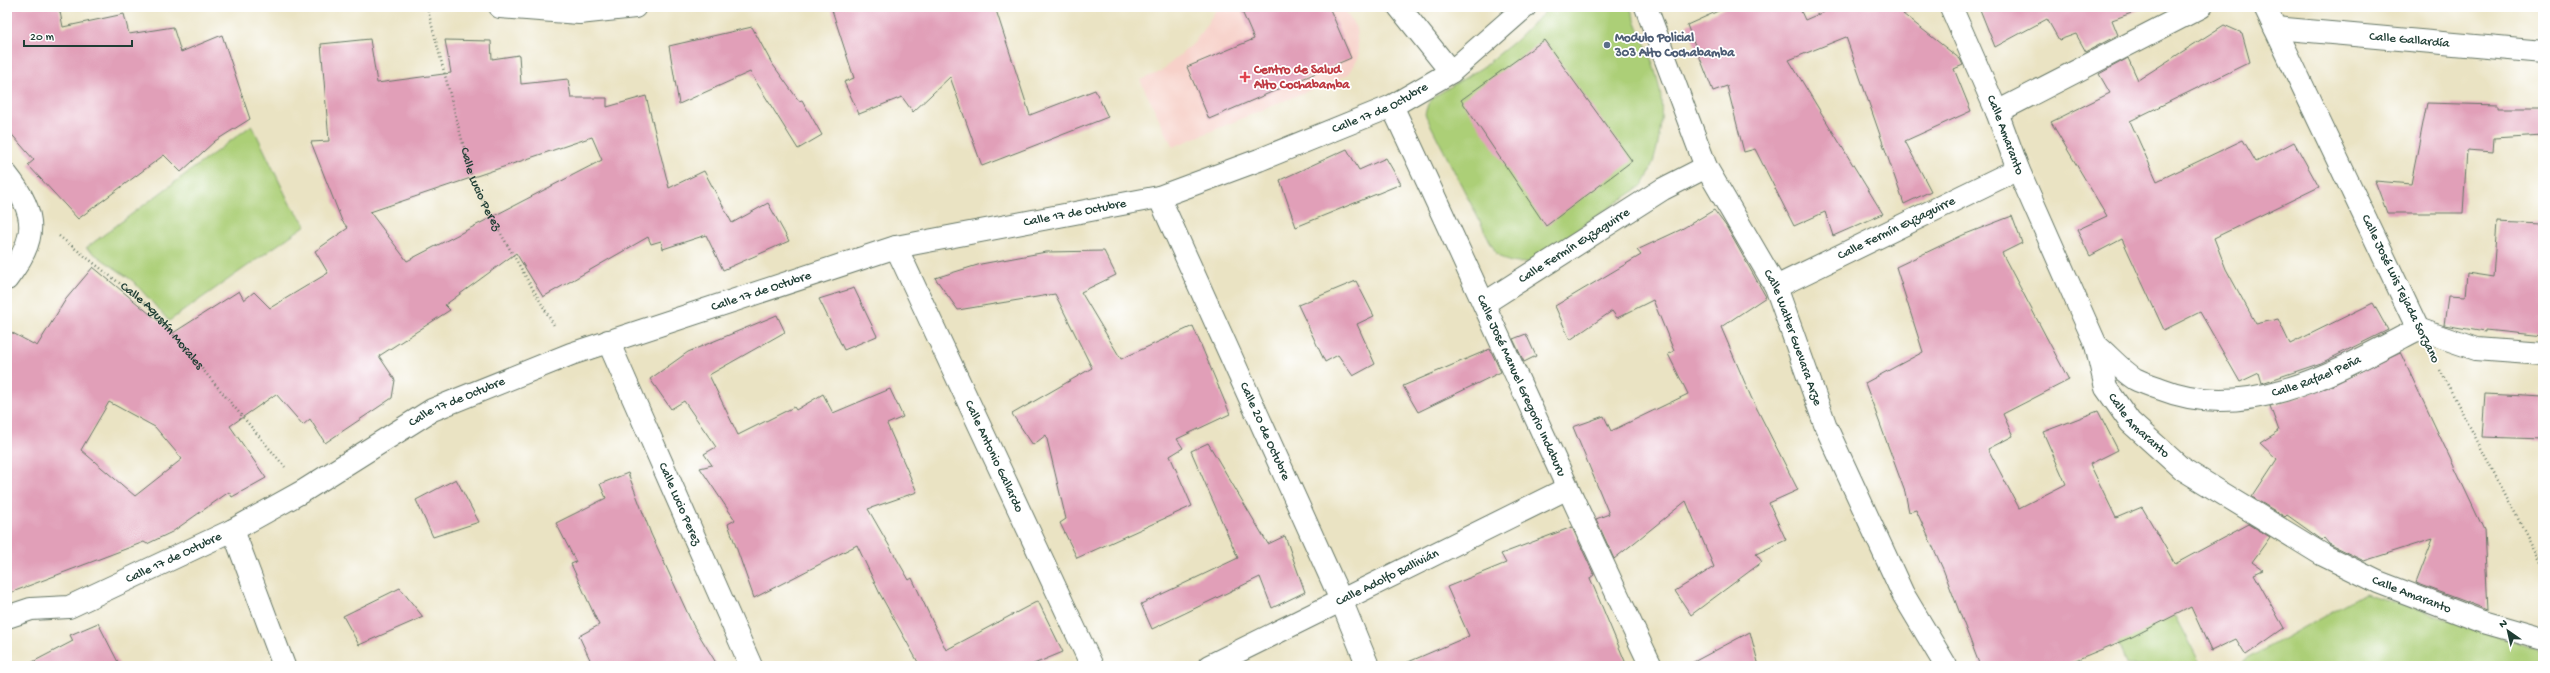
<svg xmlns="http://www.w3.org/2000/svg" width="2550" height="673" font-family="'Gochi Hand',sans-serif">
<style>
.built{fill:#f7d1c9}
.green{fill:#accf77;stroke:#668656}
.building{fill:#e19fb8;fill-rule:evenodd}
.lines{fill:none;stroke-linecap:round;stroke-linejoin:round}
.street-casing{stroke:#676;stroke-width:24}
.path{stroke:#676;stroke-width:2.5;stroke-dasharray:1 3;stroke-linecap:butt}
.street{stroke:#fff;stroke-width:22}
.service-dot{fill:#5c6f8a;stroke:#fff;stroke-width:1.5}
.health-dot{fill:#e0444e;stroke:#fff;stroke-width:1.5}
.labels{text-anchor:middle;dominant-baseline:central;stroke-width:3.5;stroke-linejoin:round;paint-order:stroke}
.service-label{font-size:13px;font-weight:bold;fill:#4e5e75;stroke:#fff;text-anchor:start}
.street-label{font-size:13px;fill:#1f3d34;stroke:#fff}
.health-label{font-size:13px;font-weight:bold;fill:#be3a42;stroke:#fff;text-anchor:start}
</style>
<rect width="100%" height="100%" fill="#fff"/>
<filter id="ink" filterUnits="userSpaceOnUse"><feTurbulence type="fractalNoise" baseFrequency=".025" numOctaves="2"/><feDisplacementMap in="SourceGraphic" scale="8" xChannelSelector="R" yChannelSelector="G"/><feConvolveMatrix kernelMatrix="1 2 1 2 8 2 1 2 1" color-interpolation-filters="sRGB"/></filter>
<filter id="wash" filterUnits="userSpaceOnUse"><feTurbulence type="fractalNoise" baseFrequency=".012" numOctaves="4" result="noise"/><feDisplacementMap in="SourceGraphic" scale="16" xChannelSelector="R" yChannelSelector="G"/><feGaussianBlur stdDeviation="0.9" result="paint"/><feColorMatrix in="noise" values="0 0 0 0 0 0 0 0 0 0 0 0 0 0 0 0 0 1.4 0 .05"/><feComposite in="paint" operator="in"/></filter>
<g filter="url(#wash)">
<rect width="100%" height="100%" fill="#eae3c3"/>
<path class="built" d="M1218 7H1343L1356 28 1359 57 1349 74 1173 147 1140 80 1160 72 1194 43Z"/>
<g class="green">
<path d="M1550 7H1630C1640 34 1655 62 1660 91 1665 117 1657 163 1643 185L1529 262C1515 264 1507 263 1496 253L1425 114 1428 104 1435 96 1483 67 1514 42Z"/>
<path d="M252 125 290 204 306 225 169 321 133 281 86 248Z"/>
<path d="M2365 593 2543 650V666H2234Z"/>
<path d="M2170 607 2201 666H2126L2115 632Z"/>
</g>
<g id="blocks">
<g class="building">
<path d="M7 7H59L63 27 124 14 129 34 173 27 181 52 222 35 250 119 215 141 181 172 164 155 78 219 28 165 34 160 7 129Z"/>
<path d="M831 7H995L1030 115 1095 90 1108 117 982 166 950 77 913 112 902 97 859 114 844 82 854 78Z"/>
<path d="M1240 7H1329L1351 58 1209 119 1187 67 1254 39Z"/>
<path d="M1727 7H1799L1805 20 1835 7H1918L1903 14 1960 59 1963 65 1954 69 1971 111 1905 141 1931 191 1904 204 1846 37 1789 60 1883 214 1833 236 1825 212 1794 226 1755 149 1744 152 1727 86 1713 91 1687 25Z"/>
<path d="M1979 7H2139L2140 10 2112 20 2118 35 2086 52 2076 34 2059 40 2047 19 1995 47Z"/>
<path d="M2224 25 2242 33 2250 62 2130 121 2157 181 2243 140 2256 162 2294 142 2319 187 2214 238 2226 269 2256 324 2278 319 2290 344 2373 303 2388 330 2321 363 2262 383 2259 373 2240 382 2200 312 2164 330 2122 239 2090 256 2077 230 2107 216 2051 122 2110 93 2099 74 2128 58 2138 80Z"/>
<path d="M752 27 771 62 799 101 802 100 822 135 798 149 750 72 679 104 669 46Z"/>
<path d="M370 39 377 83 451 73 445 40 491 41 492 59 519 55 521 84 568 79 571 98H607V107L646 96 669 188 704 171 732 223 768 203 789 241 723 270 706 235 663 249 661 241 651 244 648 237 543 297 516 253 445 305 450 310 379 356 395 380 392 398 325 443 310 419 303 425 276 394 230 426 266 478 232 497 229 492 172 532 147 544 144 542 7 594V330L37 346 66 299 93 267 173 333 239 291 244 300 254 292 270 308 328 273 315 251 348 228 342 221 311 142 329 141 321 44ZM592 137 602 160 407 261 370 212ZM109 402 155 427 182 459 135 496 81 450Z"/>
<path d="M1544 40 1632 161 1546 226 1461 100Z"/>
<path d="M2427 103 2497 105V108H2543V135L2494 138 2493 152 2467 150 2463 213H2387L2375 181 2411 184Z"/>
<path d="M1347 149 1359 170 1386 158 1401 184 1296 227 1280 180Z"/>
<path d="M1714 210 1726 226 1766 297 1721 327 1751 397 1798 490 1769 503 1786 540 1756 554 1762 562 1691 615 1675 591 1714 567 1686 501 1614 559 1596 519 1609 514 1573 427 1604 416 1611 431 1688 394 1668 354 1674 351 1653 300 1617 318 1612 311 1570 340 1555 306 1641 255 1637 250 1680 230Z"/>
<path d="M2012 216 2022 243 2002 253 2069 380 2003 414 2013 436 1988 449 2019 508 2066 484 2043 432 2098 411 2118 450 2090 464 2116 518 2142 507 2175 564 2249 524 2270 537 2252 562 2263 570 2254 574 2284 628 2246 655 2236 639 2211 651 2191 607 2132 637 2061 666H1980L1943 569 1916 510 1909 512 1905 492 1865 383 1923 352 1896 267 1963 235Z"/>
<path d="M2497 222 2543 224V336L2485 330V332L2444 325 2448 296 2465 297 2467 273 2493 277Z"/>
<path d="M1104 251 1116 275 1081 292 1121 359 1193 326 1230 414 1177 439 1183 448 1170 456 1192 506 1077 558 1060 523 1066 519 1046 435 1033 445 1012 414 1092 368 1055 294 958 310 935 278 981 264 1046 252Z"/>
<path d="M1356 281 1374 316 1357 324 1375 364 1353 376 1338 355 1325 362 1298 305Z"/>
<path d="M854 288 877 336 844 350 819 299Z"/>
<path d="M777 315 785 332 709 375 738 435 794 407 796 410 823 394 833 413 890 389 903 417 887 424 917 492 868 509 909 580 912 578 946 650 1038 601 1063 652 1029 666H915L919 664 880 594 857 545 754 598 728 524 735 520 700 468 712 465 704 454 716 447 684 401 671 409 650 379 688 352Z"/>
<path d="M1526 334 1536 356 1524 362 1513 339Z"/>
<path d="M1490 349 1501 372 1418 412 1403 386Z"/>
<path d="M2400 352 2484 530 2488 610 2416 583 2433 539 2364 561 2329 544 2324 538 2322 540 2287 515 2285 517 2252 497 2277 459 2260 443 2279 431 2270 406 2331 386Z"/>
<path d="M2485 394 2543 397V439L2482 437Z"/>
<path d="M1208 443 1268 544 1285 536 1305 592 1272 608 1260 577 1152 629 1141 604 1238 558 1191 451Z"/>
<path d="M628 473 651 534 693 625 718 666H593L579 636 599 625 571 564 576 562 556 523 606 498 600 484Z"/>
<path d="M456 479 479 522 433 537 416 500Z"/>
<path d="M1572 527 1594 575 1590 578 1627 666H1399L1469 636 1447 587 1506 563 1501 554Z"/>
<path d="M400 588 423 617 359 645 343 616Z"/>
<path d="M98 623 120 666H25L73 641 70 635Z"/>
<path d="M1750 632 1759 666H1686Z"/>
</g>
</g>
</g>
<g filter="url(#ink)">
<use href="#blocks" fill-opacity="0" stroke="#676" stroke-width="1"/>
<g class="lines">
<g class="street-casing">
<g id="street">
<path d="M500 7 579 13 635 7"/>
<path d="M1399 7 1451 72"/>
<path id="s3" d="M1646 7 1706 167 1776 287 1826 427 1903 594 1946 666"/>
<path id="s4" d="M1951 7 1997 112 2018 169 2096 345 2106 388 2130 422 2181 468 2323 555 2378 582 2480 621 2543 639"/>
<path d="M2265 7 2418 329"/>
<path id="s5" d="M2275 28 2543 52"/>
<path id="s6" d="M1392 106C1480 292 1562 480 1651 666"/>
<path d="M1997 112 2201 7"/>
<path d="M7 175C39 215 37 239 7 279"/>
<path id="s7" d="M1159 197 1341 600 1368 666"/>
<path id="s8" d="M896 247 1092 666"/>
<path id="s9" d="M1776 287 2018 169"/>
<path id="s10" d="M1485 303 1663 189 1706 167"/>
<path id="s11" d="M608 341 751 666"/>
<path id="s12" d="M2096 345C2109 356 2121 370 2135 379 2143 383 2153 386 2161 389 2249 424 2341 369 2418 329L2476 349 2543 354"/>
<path d="M233 530 284 666"/>
<path id="s13" d="M7 617 31 609 69 607 233 530 305 490 432 410 571 354 896 247 1159 197 1259 160 1392 106 1451 72 1525 7"/>
<path id="s14" d="M1209 666 1566 489"/>
</g>
</g>
<g class="path">
<path id="s1" d="M427 7 471 174 486 208 555 327"/>
<path id="s2" d="M59 236 150 307 285 467"/>
<path d="M2440 370 2543 566"/>
</g>
<use href="#street" class="street"/>
</g>
</g>
<circle class="service-dot" cx="1607" cy="45" r="4"/>
<path class="health-dot" d="M1243 71h4v4h4v4h-4v4h-4v-4h-4v-4h4z"/>
<g class="labels">
<g class="service-label">
<text x="1615" y="38">Modulo Policial<tspan x="1615" dy="15">303 Alto Cochabamba</tspan></text>
</g>
<g class="street-label">
<text stroke="none"><textPath href="#s5" startOffset="135">Calle Gallardía</textPath></text>
<text stroke="none"><textPath href="#s13" startOffset="1475">Calle 17 de Octubre</textPath></text>
<text stroke="none"><textPath href="#s4" startOffset="139">Calle Amaranto</textPath></text>
<text stroke="none"><textPath href="#s1" startOffset="190">Calle Lucio Perez</textPath></text>
<text stroke="none"><textPath href="#s13" startOffset="1151">Calle 17 de Octubre</textPath></text>
<text stroke="none"><textPath href="#s9" startOffset="134">Calle Fermín Eyzaguirre</textPath></text>
<text stroke="none"><textPath href="#s10" startOffset="106">Calle Fermín Eyzaguirre</textPath></text>
<text transform="translate(2400 289) rotate(64)">Calle José Luis Tejada Sorzano</text>
<text stroke="none"><textPath href="#s13" startOffset="827">Calle 17 de Octubre</textPath></text>
<text stroke="none"><textPath href="#s2" startOffset="137">Calle Agustín Morales</textPath></text>
<text stroke="none"><textPath href="#s3" startOffset="363">Calle Walter Guevara Arze</textPath></text>
<text stroke="none"><textPath href="#s12" startOffset="240">Calle Rafael Peña</textPath></text>
<text stroke="none"><textPath href="#s6" startOffset="308">Calle José Manuel Gregorio Indaburu</textPath></text>
<text stroke="none"><textPath href="#s13" startOffset="503">Calle 17 de Octubre</textPath></text>
<text stroke="none"><textPath href="#s4" startOffset="462">Calle Amaranto</textPath></text>
<text stroke="none"><textPath href="#s7" startOffset="257">Calle 20 de Octubre</textPath></text>
<text stroke="none"><textPath href="#s8" startOffset="231">Calle Antonio Gallardo</textPath></text>
<text stroke="none"><textPath href="#s11" startOffset="178">Calle Lucio Perez</textPath></text>
<text stroke="none"><textPath href="#s13" startOffset="179">Calle 17 de Octubre</textPath></text>
<text stroke="none"><textPath href="#s14" startOffset="199">Calle Adolfo Ballivián</textPath></text>
<text stroke="none"><textPath href="#s4" startOffset="786">Calle Amaranto</textPath></text>
</g>
<g class="health-label">
<text x="1254" y="70">Centro de Salud<tspan x="1254" dy="15">Alto Cochabamba</tspan></text>
</g>
</g>
<rect width="2550" height="673" fill="none" stroke="#fff" stroke-width="24"/>
<g transform="translate(2508 631) rotate(326)" stroke="#ffffff" stroke-width="3" paint-order="stroke">
<path d="M0-3L7 15L0 10L-7 15Z" fill="#1f3d34"/>
<text y="-6" font-size="11" font-weight="bold" text-anchor="middle" fill="#1f3d34">N</text>
</g>
<path d="M24 40v6h108v-6" fill="none" stroke="#1f3d34" stroke-width="2"/>
<text x="30" y="40" font-size="12" fill="#1f3d34" stroke="#ffffff" stroke-width="3" paint-order="stroke">20 m</text>
</svg>
